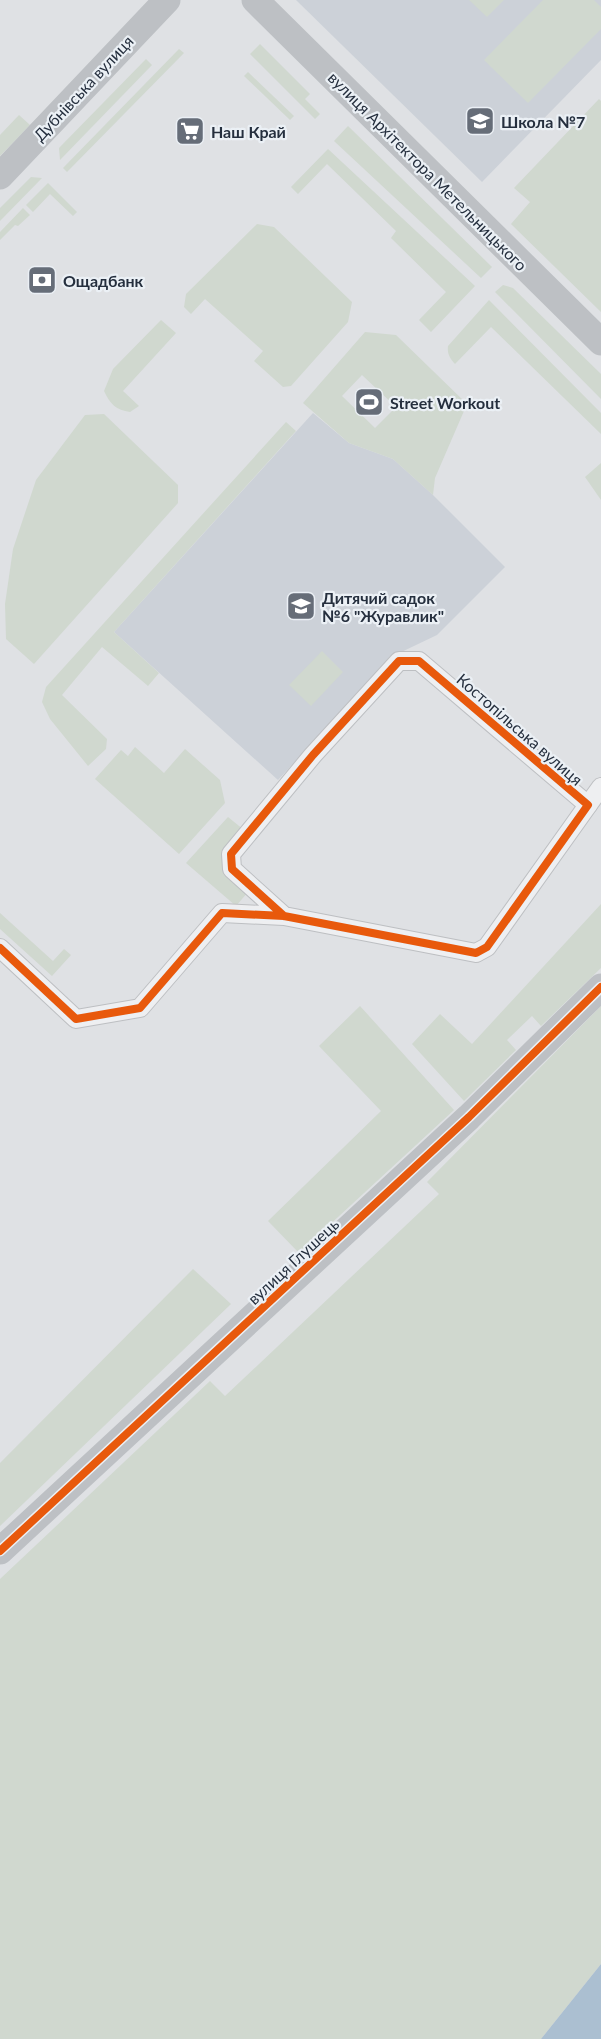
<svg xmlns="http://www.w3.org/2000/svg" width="601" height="2039" font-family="Lato,sans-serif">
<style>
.built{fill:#ccd1d8}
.green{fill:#d0d8cf;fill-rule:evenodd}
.water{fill:#abbfd1}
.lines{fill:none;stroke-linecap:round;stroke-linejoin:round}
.street-casing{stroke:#bdbfc2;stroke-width:20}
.street{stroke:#eeeff1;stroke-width:18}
.secondary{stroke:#bdc0c4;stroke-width:27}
.cycleway-casing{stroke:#ebf0f5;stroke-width:11}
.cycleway{stroke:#e8590c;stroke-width:8}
.labels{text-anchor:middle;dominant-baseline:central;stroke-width:4.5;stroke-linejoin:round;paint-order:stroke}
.street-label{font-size:16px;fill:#252f3e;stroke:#ebf0f5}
.poi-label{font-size:16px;font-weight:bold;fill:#252f3e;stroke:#ebf0f5;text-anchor:start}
</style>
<rect width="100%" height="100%" fill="#dfe1e4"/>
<g class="built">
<path d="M296 0H601V60L482 182Z"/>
<path d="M313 413 349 443 393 459 433 495 505 567 437 635 393 656 278 780 114 632Z"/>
</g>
<g class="green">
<path d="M469 0H504L487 17Z"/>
<path d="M543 0H594L601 7V29L528 103 484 60Z"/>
<path d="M260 44 310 94 305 99 320 114 315 119 250 54Z"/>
<path d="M179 49 184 53 67 172 63 168Z"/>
<path d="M146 59 152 65 60 160 59 148Z"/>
<path d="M248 72 294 116 290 120 244 76Z"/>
<path d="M599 99 601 101V312L511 224 530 202 514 188Z"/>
<path d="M19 115 30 125 0 156V135Z"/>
<path d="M348 126 492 267 481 278 334 141Z"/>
<path d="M328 149 475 286 431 332 419 320 446 292 391 238 396 231 327 164 298 194 291 187Z"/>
<path d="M31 177 42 178 0 221V208Z"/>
<path d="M48 183 77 212 73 216 50 194 33 212 26 205Z"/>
<path d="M23 208 30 215 18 226 15 225 0 240V232Z"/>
<path d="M257 224 274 227 352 302 348 322 291 386 283 387 254 361 263 351 205 299 191 314 184 307 186 294Z"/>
<path d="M503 285 513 288 601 374V399L495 292Z"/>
<path d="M489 300 601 413V434L491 327 455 364C450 358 447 354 448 346Z"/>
<path d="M161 320 176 333 123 391 139 406 130 412C116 410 110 404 104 391L113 369Z"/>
<path d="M365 332 396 335 467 404 435 478 433 495 393 459 349 443 303 403ZM362 375 396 407 375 428 342 396Z"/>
<path d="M104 414 178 485V503L34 664 6 639 5 604 13 549 36 480 85 415Z"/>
<path d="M286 422 296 431 114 632 159 673 148 686 102 647 62 695 107 739 106 749 88 766 50 719 42 702 46 687Z"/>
<path d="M601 463V500L585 477Z"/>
<path d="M322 651 343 672 311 706 289 685Z"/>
<path d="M135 747 164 773 185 749 220 780 225 803 179 854 95 779 121 750 128 756Z"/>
<path d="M228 817 244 830 227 852 248 892 236 906 186 863Z"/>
<path d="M601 904V968L541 1026 532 1016 507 1040 516 1050 464 1101 412 1044 440 1014 472 1044Z"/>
<path d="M0 913 53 961 64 949 71 955 52 976 0 929Z"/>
<path d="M360 1006 454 1110 299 1253 268 1221 381 1111 319 1046Z"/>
<path d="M601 1006V1964L541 2039H0V1579L210 1381 225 1396 439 1194 427 1182Z"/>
<path d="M193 1269 231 1304 0 1526V1463Z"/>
</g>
<path class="water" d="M601 1964V2039H541Z"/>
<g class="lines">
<g class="street-casing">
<g id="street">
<path d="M588 805 601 787"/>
<path d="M0 948 76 1019 140 1008 222 913 284 916 476 953 487 947 588 805 419 661H399L313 755 231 854 232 869 284 916"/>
</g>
</g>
<use href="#street" class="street"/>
<g class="secondary">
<path d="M255 0 601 342"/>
<path d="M0 176 167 0"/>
<path d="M0 1551 469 1117 601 987"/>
</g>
<g class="cycleway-casing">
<g id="cycleway">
<path d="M0 948 76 1019 140 1008 222 913 284 916 476 953 487 947 588 805 419 661H399L313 755 231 854 232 869 284 916"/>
<path d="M0 1551 469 1117 601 987"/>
</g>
</g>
<use href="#cycleway" class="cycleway"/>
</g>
<defs>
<g id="school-square" transform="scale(1.5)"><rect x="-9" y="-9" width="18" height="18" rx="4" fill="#666d78" stroke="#ebf0f5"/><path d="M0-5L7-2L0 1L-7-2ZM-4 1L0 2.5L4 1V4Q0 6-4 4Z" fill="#fff"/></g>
<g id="supermarket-square" transform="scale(1.5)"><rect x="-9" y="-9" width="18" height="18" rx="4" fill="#666d78" stroke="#ebf0f5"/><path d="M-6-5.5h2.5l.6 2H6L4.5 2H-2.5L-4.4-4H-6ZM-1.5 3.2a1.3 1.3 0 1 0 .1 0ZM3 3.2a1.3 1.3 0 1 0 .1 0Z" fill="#fff"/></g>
<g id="bank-square" transform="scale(1.5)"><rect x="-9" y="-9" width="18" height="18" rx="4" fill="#666d78" stroke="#ebf0f5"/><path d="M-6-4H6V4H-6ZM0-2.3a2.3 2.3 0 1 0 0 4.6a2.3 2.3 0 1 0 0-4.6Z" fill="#fff"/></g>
<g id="stadium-square" transform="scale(1.5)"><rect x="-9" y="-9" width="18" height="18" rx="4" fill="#666d78" stroke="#ebf0f5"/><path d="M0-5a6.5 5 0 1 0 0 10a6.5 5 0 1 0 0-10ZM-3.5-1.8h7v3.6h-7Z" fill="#fff"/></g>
</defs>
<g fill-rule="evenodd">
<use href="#school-square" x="480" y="121"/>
<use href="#supermarket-square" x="190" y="131"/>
<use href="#bank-square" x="42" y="280"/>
<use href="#stadium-square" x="369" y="402"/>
<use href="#school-square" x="301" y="606"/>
</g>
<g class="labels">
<g class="street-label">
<text transform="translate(83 88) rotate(-47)">Дубнівська вулиця</text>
<text transform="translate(428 171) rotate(45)">вулиця Архітектора Метельницького</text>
<text transform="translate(520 729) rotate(41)">Костопільська вулиця</text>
<text transform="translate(293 1261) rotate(-43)">вулиця Глушець</text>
</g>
<g class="poi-label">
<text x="501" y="121">Школа №7</text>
<text x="211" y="131">Наш Край</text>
<text x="63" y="280">Ощадбанк</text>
<text x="390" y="402">Street Workout</text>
<text x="322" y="597">Дитячий садок<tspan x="322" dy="18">№6 "Журавлик"</tspan></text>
</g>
</g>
</svg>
